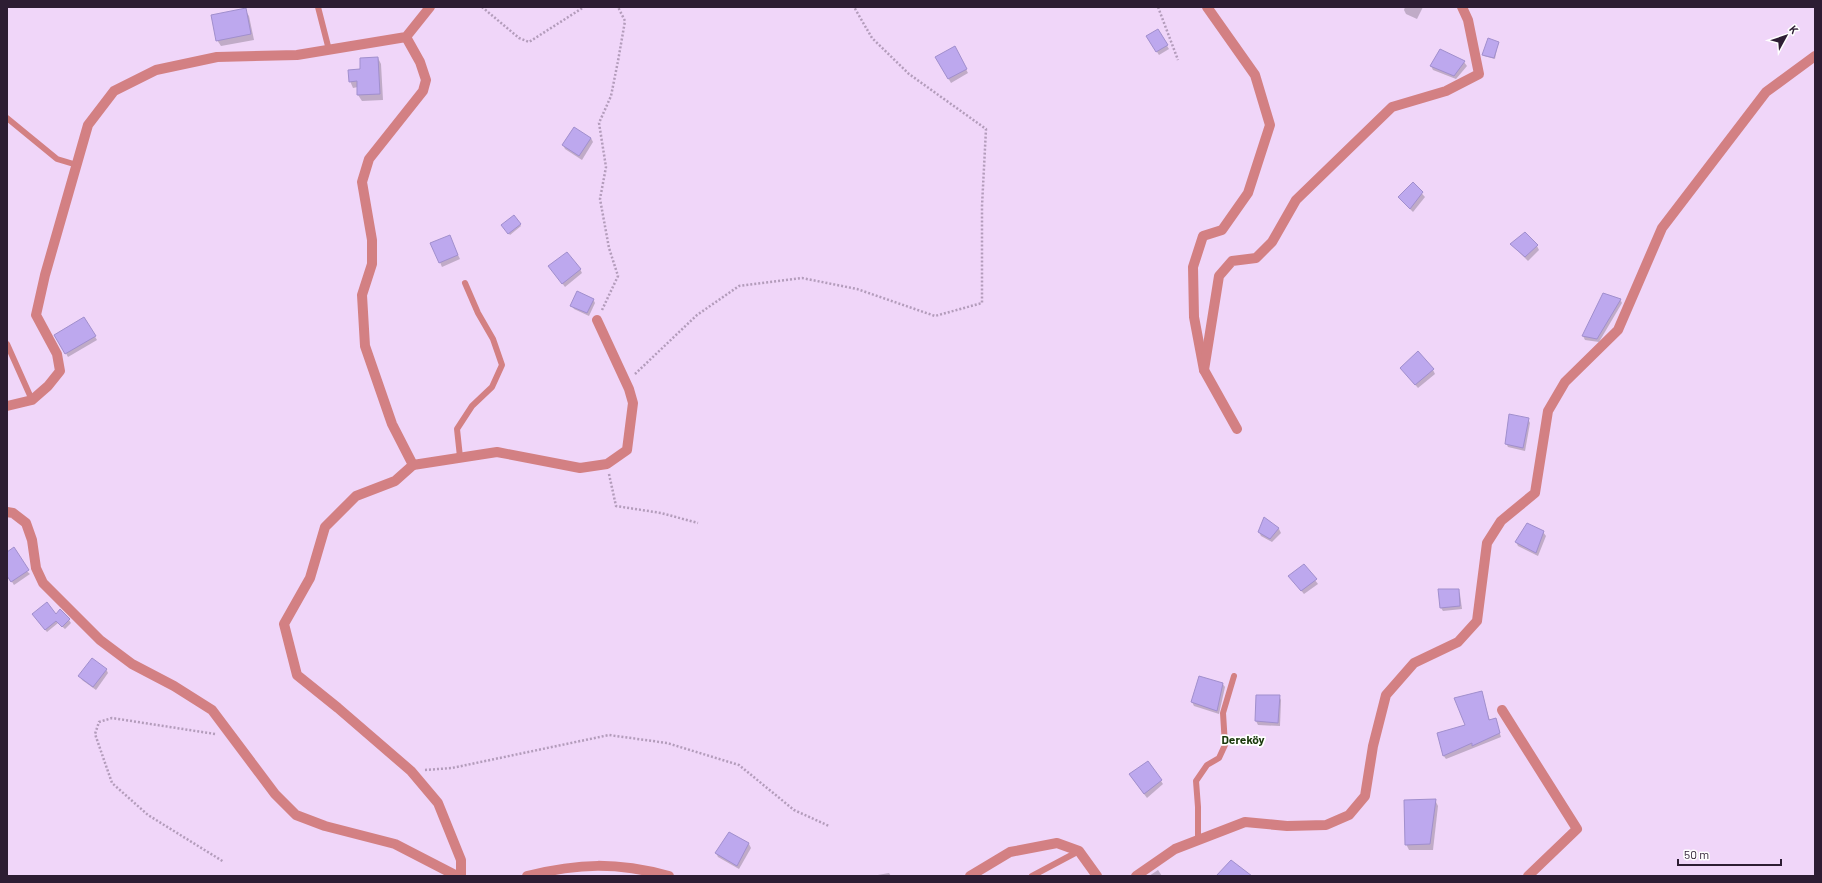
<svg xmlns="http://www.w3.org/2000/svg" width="1822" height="883" font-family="Barlow,sans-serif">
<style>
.shadow{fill:#0003}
.building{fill:#bda8ee;stroke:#a18fcd}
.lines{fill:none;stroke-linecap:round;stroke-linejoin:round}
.path{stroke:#b39cbb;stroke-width:2.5;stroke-dasharray:2 2;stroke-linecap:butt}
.service{stroke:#d38083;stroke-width:6}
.minor{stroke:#d38083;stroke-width:10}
.tertiary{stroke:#d38083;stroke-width:10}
.labels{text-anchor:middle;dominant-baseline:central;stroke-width:3.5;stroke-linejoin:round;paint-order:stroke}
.quarter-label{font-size:12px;font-weight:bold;fill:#19380b;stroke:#fff}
</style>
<rect width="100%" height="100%" fill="#f0d6f9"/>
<g class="shadow">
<path d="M1405 7H1423L1417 19 1406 14 1404 10Z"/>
<path d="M245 10 249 16 254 40 221 46 217 40Z"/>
<path d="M1158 31 1169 49 1159 55 1147 37Z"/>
<path d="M1498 43 1495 59 1484 56V55Z"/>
<path d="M954 47 968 73 951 83 936 57Z"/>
<path d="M1440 50 1464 62 1467 66 1456 79 1433 70 1431 66Z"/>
<path d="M378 58 381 64 383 100 362 101 358 95V87L353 88 350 81Z"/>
<path d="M591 138 593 142 582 160 565 149 563 145Z"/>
<path d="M1413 184 1425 197 1413 212 1399 198Z"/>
<path d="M514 216 521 226 510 235 503 227Z"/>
<path d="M451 240 460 259 442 267 432 244Z"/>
<path d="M1512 245 1537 246 1539 250 1528 261Z"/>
<path d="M580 269 582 273 565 287 552 270Z"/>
<path d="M1604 294 1620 299 1622 303 1599 342 1585 340 1583 336Z"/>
<path d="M593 299 595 303 589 316 574 309 571 305Z"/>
<path d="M84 318 97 340 68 357 56 335Z"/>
<path d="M1433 370 1435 374 1418 388 1404 372Z"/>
<path d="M1528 419 1530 423 1525 451 1508 447 1506 443Z"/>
<path d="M1264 519 1279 529 1281 533 1272 542 1261 536 1259 532Z"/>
<path d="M1543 532 1546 536 1538 556 1518 546 1516 542Z"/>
<path d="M7 553 30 574 14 585 7 574Z"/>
<path d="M1304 566 1318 584 1304 594 1292 580Z"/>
<path d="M1458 590 1460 594 1462 609 1443 611 1441 608Z"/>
<path d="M56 616 69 620 71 623 65 629 58 623 47 632 35 617Z"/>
<path d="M106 669 108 673 96 690 82 680 80 676Z"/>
<path d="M1222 683 1225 687 1219 714 1194 706 1192 702Z"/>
<path d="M1481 692 1490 721 1495 719 1501 737 1446 759 1443 755 1466 726Z"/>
<path d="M1279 696 1281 700 1280 726 1258 725 1256 721Z"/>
<path d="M1132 778 1161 781 1163 784 1147 798Z"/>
<path d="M1435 800 1438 806 1433 850H1409L1406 844Z"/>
<path d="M730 833 749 844 751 848 739 869 718 857 716 853Z"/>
<path d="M1158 870 1162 876H1149Z"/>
<path d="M889 873 891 876H872Z"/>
</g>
<g class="building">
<path d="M246 8 251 34 216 41 211 15Z"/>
<path d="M1158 29 1168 45 1156 52 1146 36Z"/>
<path d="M1488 38 1499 42 1494 58 1482 55Z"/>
<path d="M955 46 967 69 948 79 935 57Z"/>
<path d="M1440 49 1465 61 1454 76 1430 66Z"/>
<path d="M378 57 380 94 357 95V81L349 82 348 70 360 69V58Z"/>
<path d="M574 127 591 138 579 156 562 145Z"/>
<path d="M1413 182 1423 192 1410 209 1398 197Z"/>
<path d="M514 215 521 224 508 234 501 225Z"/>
<path d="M1525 232 1538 245 1525 257 1510 244Z"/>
<path d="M450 235 458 255 439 263 430 243Z"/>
<path d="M567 252 581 269 562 284 548 266Z"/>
<path d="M577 291 594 299 587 313 570 306Z"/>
<path d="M1603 293 1621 299 1597 339 1582 336Z"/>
<path d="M84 317 96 336 65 354 54 335Z"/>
<path d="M1418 351 1434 369 1415 385 1400 368Z"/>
<path d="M1509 414 1529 418 1523 448 1505 444Z"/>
<path d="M1264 517 1279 528 1270 539 1258 532Z"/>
<path d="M1527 523 1544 531 1536 553 1515 542Z"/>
<path d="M14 547 29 570 11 582 7 576V552Z"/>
<path d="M1304 564 1317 579 1301 591 1288 576Z"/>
<path d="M1438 589H1459L1460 606 1440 608Z"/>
<path d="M47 602 56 614 60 609 70 619 62 627 56 621 45 630 32 614Z"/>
<path d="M92 658 107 669 93 687 78 676Z"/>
<path d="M1199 676 1223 683 1217 711 1191 702Z"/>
<path d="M1482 691 1489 720 1496 718 1500 733 1472 746V743L1443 756 1437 733 1465 725 1454 698Z"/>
<path d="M1256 695H1280L1278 723 1255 721Z"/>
<path d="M1148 761 1162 780 1144 794 1129 774Z"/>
<path d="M1436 799 1430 844 1405 845 1404 800Z"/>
<path d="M729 832 749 843 737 866 715 853Z"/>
<path d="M1231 860 1252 876H1216Z"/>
</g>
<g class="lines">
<g class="path">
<path d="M482 7 519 38 529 42 584 7"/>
<path d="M1158 7 1178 60"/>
<path d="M602 310 618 276 609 248 600 199 606 167 599 123 611 96 618 61 625 21 618 7"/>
<path d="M635 374 697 315 739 286 802 278 857 289 935 316 982 303V206L986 129 909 74 872 38 854 7"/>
<path d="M609 474 616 506 661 513 698 523"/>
<path d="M215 734 112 718 99 722 95 734 112 783 148 815 224 862"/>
<path d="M425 770 452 768 609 735 667 743 739 765 794 810 829 826"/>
</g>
<g class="service">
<path d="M318 7 329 50"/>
<path d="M7 118 57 159 77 165"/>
<path d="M7 344 32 400"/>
<path d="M460 457 457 429 472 406 492 387 502 365 493 339 478 313 465 283"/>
<path d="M1198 840V807L1196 781 1207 765 1219 758 1225 745 1223 713 1234 676"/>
<path d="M1032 876 1079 851"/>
</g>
<g class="minor">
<path d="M1207 7 1255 75 1270 125 1248 193 1222 230 1203 236 1193 267 1194 317 1204 370 1237 429"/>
<path d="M406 37 420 62 426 80 423 91 369 159 362 182 372 240V264L362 295 365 346 392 424 413 465 395 481 356 496 325 527 310 578 284 624 297 675 338 708 411 771 438 803 461 860V876"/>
<path d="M1204 370 1219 276 1232 261 1256 258 1272 242 1296 200 1392 107 1446 91 1479 74 1468 20 1462 7"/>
<path d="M7 406 32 400 48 386 60 371 57 354 36 315 45 275 88 125 114 91 156 70 217 57 297 55 406 37 430 7"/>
<path d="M413 465 497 452 580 468 607 464 627 450 633 403 629 389 597 320"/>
<path d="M1502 710 1577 829 1528 876"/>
<path d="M1136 876 1175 849 1245 822 1287 826 1326 825 1349 815 1365 796 1373 746 1386 695 1414 663 1458 642 1477 621 1487 543 1501 521 1535 493 1548 411 1565 382 1618 330 1662 228 1766 92 1815 56"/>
</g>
<g class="tertiary">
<path d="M7 512 13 513 26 523 32 540 36 568 43 583 100 640 132 664 174 686 212 710 275 794 296 815 325 826 395 844 457 876"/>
<path d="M527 876C579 863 616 862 669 876"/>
<path d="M970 876 1010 852 1057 843 1079 851 1097 876"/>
</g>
</g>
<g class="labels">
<g class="quarter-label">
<text x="1243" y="739">Dereköy</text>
</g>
</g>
<rect width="1822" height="883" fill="none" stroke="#2d1d33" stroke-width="16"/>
<g transform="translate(1786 36) rotate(50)" stroke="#ffffff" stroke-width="3" paint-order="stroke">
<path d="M0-3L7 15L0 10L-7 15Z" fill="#2d1d33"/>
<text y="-6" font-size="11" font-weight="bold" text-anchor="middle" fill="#2d1d33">K</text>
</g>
<path d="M1678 859v6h103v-6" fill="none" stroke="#2d1d33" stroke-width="2"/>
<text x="1684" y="859" font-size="12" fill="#2d1d33" stroke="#ffffff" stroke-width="3" paint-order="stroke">50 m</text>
</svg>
